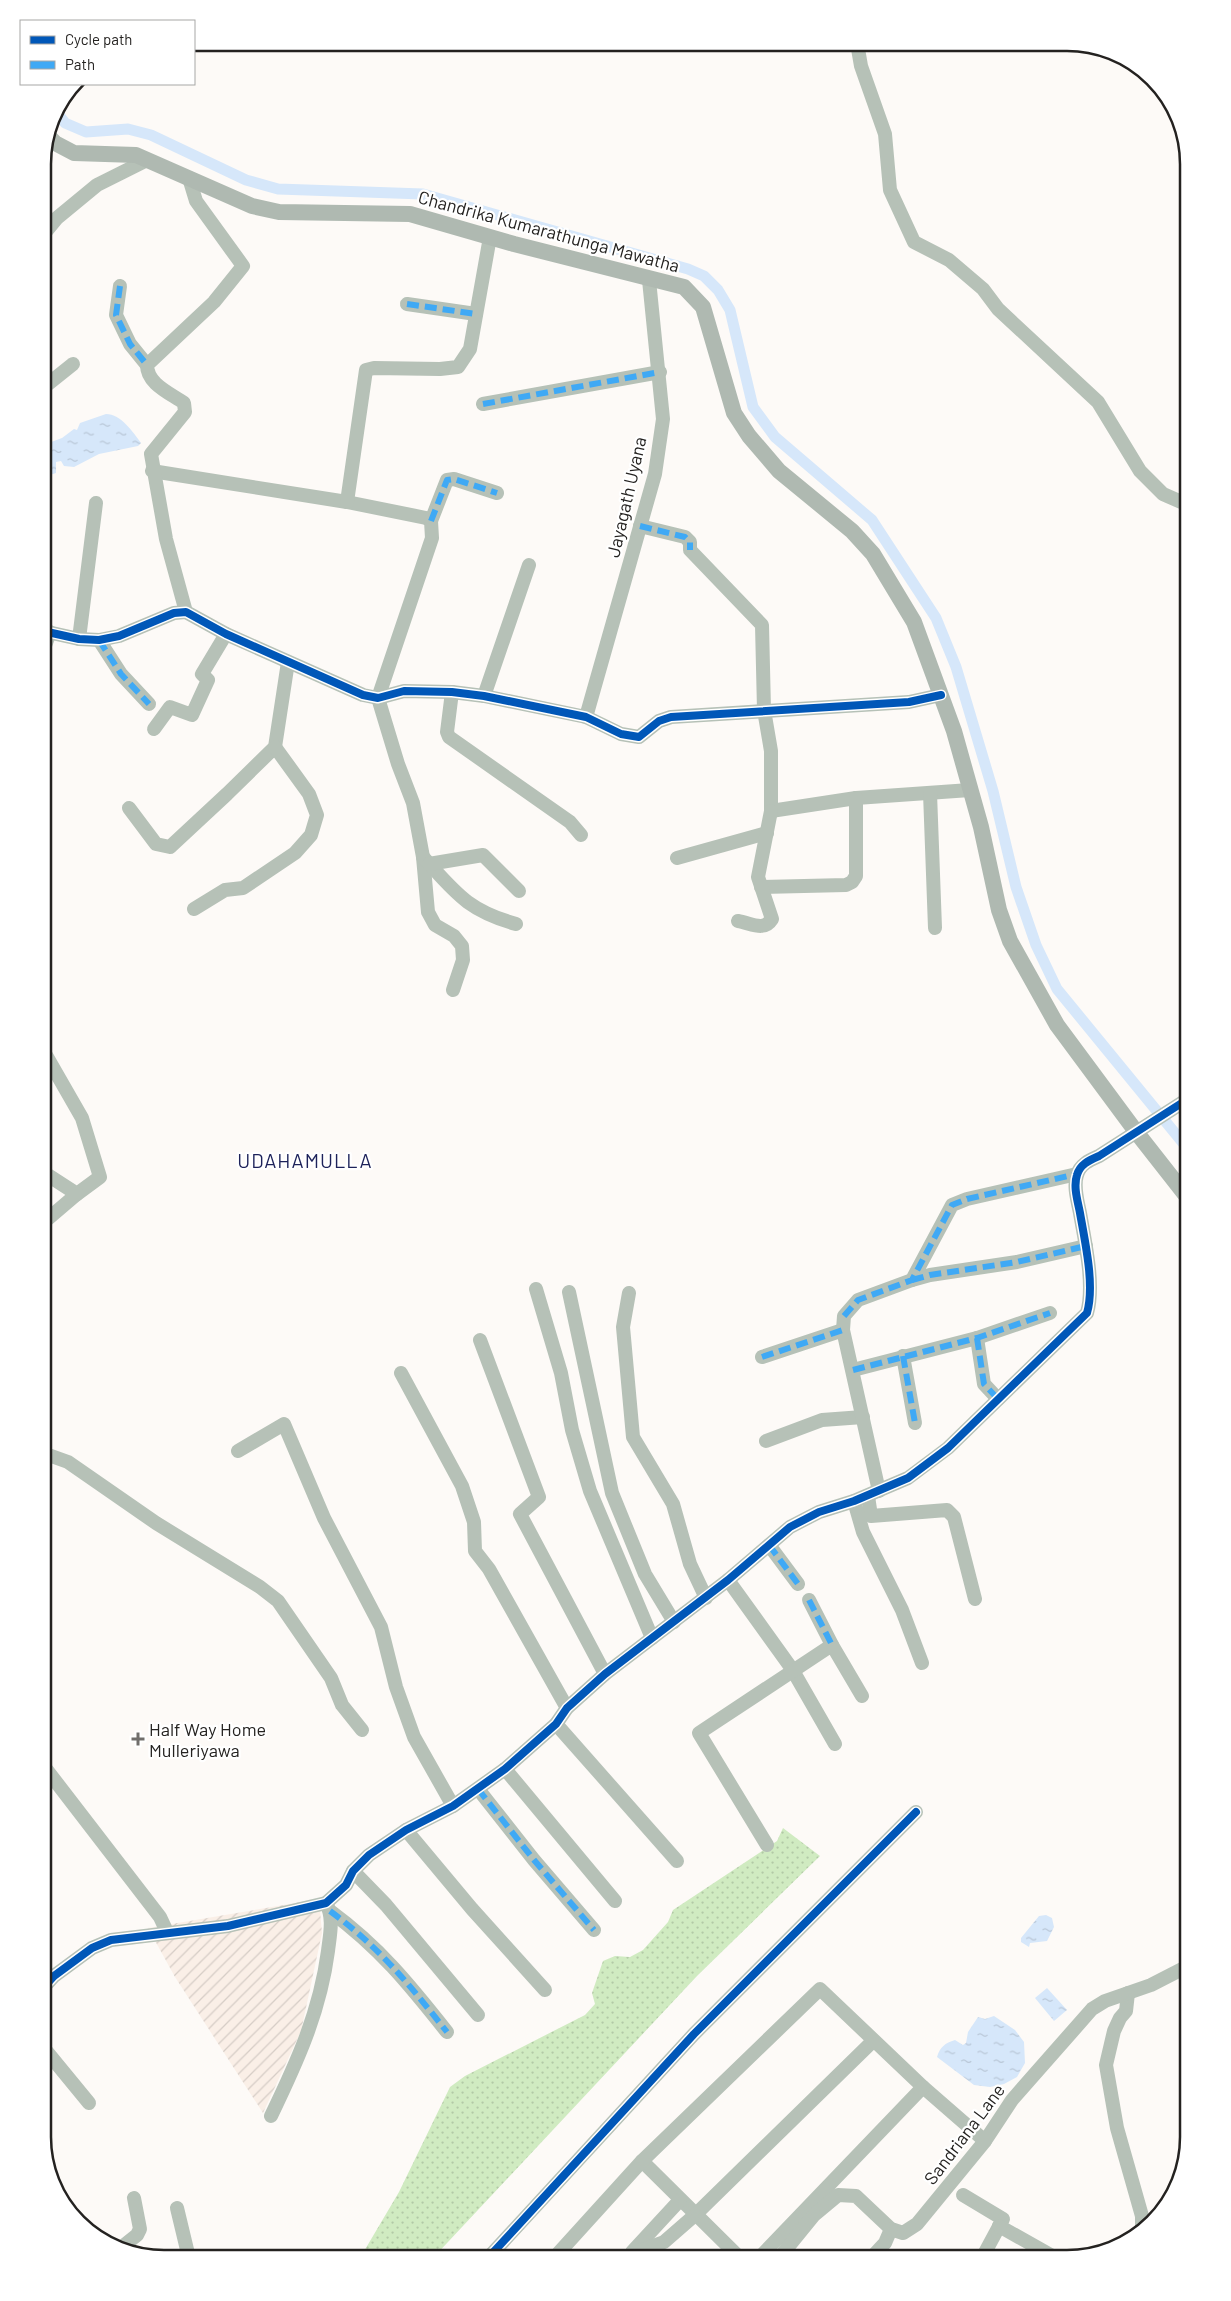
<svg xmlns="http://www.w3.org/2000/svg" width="1231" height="2301" font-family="Barlow,sans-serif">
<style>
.industrial{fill:url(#industrial-furrows)}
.grass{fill:url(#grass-dots)}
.water{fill:url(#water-ripples)}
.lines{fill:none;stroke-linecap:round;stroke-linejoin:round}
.canal{stroke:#d6e7fa;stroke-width:11}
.minor{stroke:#b6c1b7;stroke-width:14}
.major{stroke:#afb9b1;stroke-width:16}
.quiet{stroke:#3fa9f5;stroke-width:6;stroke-dasharray:12 6;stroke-linecap:butt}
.cycleway-casing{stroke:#fff;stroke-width:11}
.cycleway{stroke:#0057b8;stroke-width:8}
.poi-dot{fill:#706e6b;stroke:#fff;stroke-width:2}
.labels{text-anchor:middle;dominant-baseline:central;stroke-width:4.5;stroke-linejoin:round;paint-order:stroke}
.street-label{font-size:18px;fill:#242220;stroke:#fff}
.poi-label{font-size:18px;fill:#242220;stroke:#fff;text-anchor:start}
.quarter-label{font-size:20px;letter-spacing:1px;fill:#1d225a;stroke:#fff}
.rim{fill:none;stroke:#242220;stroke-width:2.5}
</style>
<defs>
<pattern id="industrial-furrows" width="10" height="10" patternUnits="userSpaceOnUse" patternTransform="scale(1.25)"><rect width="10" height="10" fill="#faefe7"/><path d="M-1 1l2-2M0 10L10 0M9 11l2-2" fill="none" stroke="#d6cdc6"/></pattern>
<pattern id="grass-dots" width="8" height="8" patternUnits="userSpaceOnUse" patternTransform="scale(1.25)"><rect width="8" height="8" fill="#d0ebc1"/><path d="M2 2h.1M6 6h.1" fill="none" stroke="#b2c9a6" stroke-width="1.8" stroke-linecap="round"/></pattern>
<pattern id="water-ripples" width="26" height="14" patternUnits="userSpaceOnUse" patternTransform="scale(1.25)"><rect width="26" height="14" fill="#d6e7fa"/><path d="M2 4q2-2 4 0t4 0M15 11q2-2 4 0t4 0" fill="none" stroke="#b8c6d6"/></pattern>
</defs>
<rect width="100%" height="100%" fill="#fdfaf7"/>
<path class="industrial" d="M319 1899 322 1933 301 2031 263 2113 175 1977 148 1928Z"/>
<path class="grass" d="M783 1828 820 1856 697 1976 433 2258H360L399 2192 450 2087 465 2076 585 2015 595 2004 592 1993 603 1961 615 1956 630 1957 643 1950 668 1922 673 1910 777 1841Z"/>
<g class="water">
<path d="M106 414C121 414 133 432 141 443L138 446 99 454 74 467 64 466 61 461 56 462V473L50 475 46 470 43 471V445L62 438 74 429 77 430 80 423Z"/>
<path d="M1046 1915 1052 1918 1054 1927 1047 1941 1030 1943 1029 1947 1021 1942V1938L1039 1916Z"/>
<path d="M1047 1988 1067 2010 1054 2021 1035 1998Z"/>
<path d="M994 2016 1015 2030 1024 2042 1025 2063 1017 2077 1004 2084 990 2087 974 2085 937 2057C940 2047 945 2043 955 2040L963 2045 966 2043 968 2032 978 2017 985 2019Z"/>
</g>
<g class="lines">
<path class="canal" d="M56 111 65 123 86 132 128 129 151 135 246 180 278 189 423 194 688 269 704 276 718 290 730 310 753 407 775 437 872 520 936 618 956 667 993 791 1016 887 1036 945 1057 989 1188 1149"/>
<g class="minor">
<path d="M857 43 861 66 885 134 890 190 914 242 949 260 983 289 998 309 1098 402 1140 471 1163 494 1188 505"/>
<path d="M43 235 57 218 97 185 147 160"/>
<path d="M120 286 116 315 130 344 147 365"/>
<path d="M407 304 476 314"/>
<path d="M43 388 73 364"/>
<path d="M483 404 660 372"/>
<path d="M152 471 347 502 426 518 431 521 432 538 378 698 398 764 413 803 423 857 428 912 435 925 454 936 462 946 463 960 453 990"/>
<path d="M347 502 366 370 374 368 440 369 458 367 470 349 490 237"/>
<path d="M431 521 447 480 454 479 497 493"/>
<path d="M640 526 685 537 690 542V550L762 625 764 710 771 751V811L856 798 970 790"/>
<path d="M186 612 166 539 151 454 185 412 184 403C170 393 147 384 147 365L214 302 243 266 196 201 189 178"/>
<path d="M43 631 79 639 99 640 119 636 174 613 186 612 226 634 363 695 378 698 404 691 452 692 484 696 586 717 621 734 639 737 659 721 671 717 909 702 941 695"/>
<path d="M79 639 96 503"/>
<path d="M99 640 121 674 149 704"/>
<path d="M43 651 50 632"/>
<path d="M452 692 447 732 449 737 570 822 581 835"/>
<path d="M484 696 529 565"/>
<path d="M586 717 655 474 663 419 649 280"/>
<path d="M154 729 170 707 192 715 208 680 202 674 226 634"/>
<path d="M930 793 935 928"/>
<path d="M129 808 156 844 170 847 227 794 275 747 288 662"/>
<path d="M423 857C456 893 467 910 516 924"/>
<path d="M677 858 767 833"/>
<path d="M429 864 483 855 519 891"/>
<path d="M761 887 846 885 852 882 856 876V798"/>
<path d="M194 909 225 890 243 888 295 853 311 835 317 815 309 794 275 747"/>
<path d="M738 921C751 923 764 932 772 919L758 877 771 811"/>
<path d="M43 1172 77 1194 100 1177 82 1118 43 1050"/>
<path d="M43 1223 77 1194"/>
<path d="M912 1280 930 1275 1017 1262 1086 1246"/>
<path d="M536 1289 561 1373 572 1430 590 1491 652 1638"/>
<path d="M569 1292 612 1493 645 1574 674 1622"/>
<path d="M629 1293 623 1327 633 1437 673 1504 690 1564 706 1598"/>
<path d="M977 1338 984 1384 998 1399"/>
<path d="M480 1340 539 1497 520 1514 605 1674"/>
<path d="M903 1356 915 1423"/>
<path d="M762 1357 843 1330"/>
<path d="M853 1370 977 1338 1050 1313"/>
<path d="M401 1373 462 1486 474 1522 475 1551 489 1569 567 1708"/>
<path d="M766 1441 822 1420 863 1417"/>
<path d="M238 1451 284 1424 324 1518 381 1627 396 1687 414 1737 453 1806"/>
<path d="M43 1453 68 1462 156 1523 260 1587 278 1601 331 1678 342 1705 362 1730"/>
<path d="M879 1491 843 1330 844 1316 858 1300 912 1280 952 1205 967 1199 1077 1174"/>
<path d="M868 1496 871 1516 947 1510 954 1517 975 1599"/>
<path d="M854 1501 863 1532 902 1610 922 1663"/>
<path d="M769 1545 798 1584"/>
<path d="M728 1580 792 1669 835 1744"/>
<path d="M809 1600 832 1645"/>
<path d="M556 1724 677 1861"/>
<path d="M43 1765 160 1917 167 1932"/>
<path d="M505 1769 615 1901"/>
<path d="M478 1789 534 1860 594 1930"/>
<path d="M406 1830 472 1909 545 1990"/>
<path d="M767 1845 699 1733 832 1645 862 1696"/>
<path d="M353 1871 386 1905 478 2015"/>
<path d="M330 1911C379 1947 409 1984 447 2032"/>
<path d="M43 1988 54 1976 92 1948 111 1940 228 1926 326 1903 346 1885 353 1871 369 1855 406 1830 453 1806 505 1769 556 1724 567 1708 605 1674 728 1580 790 1527 819 1512 854 1501 908 1478 948 1448 1087 1313C1095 1285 1085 1242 1080 1213 1078 1202 1073 1187 1077 1175 1080 1164 1090 1160 1099 1156L1188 1099"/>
<path d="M1128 1993 1126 2011 1120 2018 1114 2031 1106 2065 1117 2128 1142 2216V2226"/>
<path d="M43 2047 89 2103"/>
<path d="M271 2116C297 2062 320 2012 328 1951 330 1934 334 1918 326 1903"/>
<path d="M642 2161 740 2258"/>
<path d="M963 2195 1003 2219 982 2258"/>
<path d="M177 2208 189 2258"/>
<path d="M999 2226 1056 2258"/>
<path d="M122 2247 137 2235 140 2229 134 2198"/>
<path d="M632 2252 680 2200"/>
<path d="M631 2254 664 2242 695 2215 873 2041"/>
<path d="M488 2258 694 2034 916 1812"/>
<path d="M554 2258 642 2161 820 1989 923 2087 985 2141"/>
<path d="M759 2258 923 2087"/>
<path d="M779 2258 814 2215 838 2195 856 2196 891 2229 903 2233 917 2224 985 2141 1012 2100 1092 2009 1105 2001 1151 1985 1188 1966"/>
<path d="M871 2258 885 2243 891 2229"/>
</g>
<path class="major" d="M48 136 55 143 74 153 136 155 252 206 279 212 410 214 514 244 684 287 703 307 734 413 749 436 779 471 852 531 873 554 914 622 954 731 981 827 999 910 1010 941 1057 1025 1137 1133 1188 1198"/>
<g class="quiet">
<path d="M120 286 116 315 130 344 147 365"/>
<path d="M407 304 476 314"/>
<path d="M483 404 660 372"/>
<path d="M431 521 447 480 454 479 497 493"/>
<path d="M640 526 685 537 690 542V550"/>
<path d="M99 640 121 674 149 704"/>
<path d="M912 1280 930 1275 1017 1262 1086 1246"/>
<path d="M844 1316 858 1300 912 1280 952 1205 967 1199 1077 1174"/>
<path d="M977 1338 984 1384 998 1399"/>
<path d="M903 1356 915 1423"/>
<path d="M762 1357 843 1330"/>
<path d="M853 1370 977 1338 1050 1313"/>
<path d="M769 1545 798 1584"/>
<path d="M809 1600 832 1645"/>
<path d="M478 1789 534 1860 594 1930"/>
<path d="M330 1911C379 1947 409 1984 447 2032"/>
</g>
<g class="cycleway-casing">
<g id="cycleway">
<path d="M43 631 79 639 99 640 119 636 174 613 186 612 226 634 363 695 378 698 404 691 452 692 484 696 586 717 621 734 639 737 659 721 671 717 909 702 941 695"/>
<path d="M43 1988 54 1976 92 1948 111 1940 228 1926 326 1903 346 1885 353 1871 369 1855 406 1830 453 1806 505 1769 556 1724 567 1708 605 1674 728 1580 790 1527 819 1512 854 1501 908 1478 948 1448 1087 1313C1095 1285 1085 1242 1080 1213 1078 1202 1073 1187 1077 1175 1080 1164 1090 1160 1099 1156L1188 1099"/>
<path d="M488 2258 694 2034 916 1812"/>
</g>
</g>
<use href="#cycleway" class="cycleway"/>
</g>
<path class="poi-dot" d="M135.5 1731.5h5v5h5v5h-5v5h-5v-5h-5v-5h5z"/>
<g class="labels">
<g class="street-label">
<text transform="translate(549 231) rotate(15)">Chandrika Kumarathunga Mawatha</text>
<text transform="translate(626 497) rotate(-77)">Jayagath Uyana</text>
<text transform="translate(964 2134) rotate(-53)">Sandriana Lane</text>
</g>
<g class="poi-label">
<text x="149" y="1729">Half Way Home<tspan x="149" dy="21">Mulleriyawa</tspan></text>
</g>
<g class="quarter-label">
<text x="305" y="1160">UDAHAMULLA</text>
</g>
</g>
<path d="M0 0H1231V2301H0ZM164 51H1067A113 113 0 0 1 1180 164V2137A113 113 0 0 1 1067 2250H164A113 113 0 0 1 51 2137V164A113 113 0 0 1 164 51Z" fill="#fff" fill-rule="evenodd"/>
<path class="rim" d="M164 51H1067A113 113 0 0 1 1180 164V2137A113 113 0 0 1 1067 2250H164A113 113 0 0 1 51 2137V164A113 113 0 0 1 164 51Z"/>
<rect x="20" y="20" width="175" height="65" fill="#ffffff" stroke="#a7a7a6"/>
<rect x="30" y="36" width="25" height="8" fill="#0057b8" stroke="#a7a7a6"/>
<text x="65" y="45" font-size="15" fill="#242220">Cycle path</text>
<rect x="30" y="61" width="25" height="8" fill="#3fa9f5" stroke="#a7a7a6"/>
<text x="65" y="70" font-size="15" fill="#242220">Path</text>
</svg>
